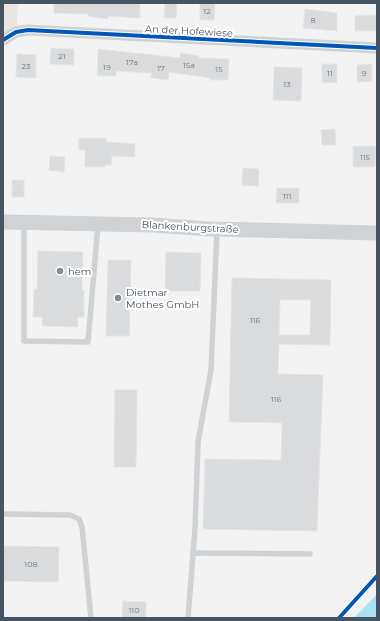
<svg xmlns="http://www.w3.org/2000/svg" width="380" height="621" font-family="Montserrat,sans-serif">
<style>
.commercial{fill:#e7e6e1}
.water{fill:#a7e3f5}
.building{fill:#dadbdd;stroke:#e4e5e6;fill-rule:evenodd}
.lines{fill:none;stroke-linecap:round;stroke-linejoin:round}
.lane{stroke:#ced2d4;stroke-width:5.5}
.street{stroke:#ced2d4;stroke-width:11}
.secondary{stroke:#cfd3d6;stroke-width:15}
.cycleway-casing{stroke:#fff;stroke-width:6}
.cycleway{stroke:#0057b8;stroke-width:4}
.poi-dot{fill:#838c95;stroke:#fff;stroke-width:1.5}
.labels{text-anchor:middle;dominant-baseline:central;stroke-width:4;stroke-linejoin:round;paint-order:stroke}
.number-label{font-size:8px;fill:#6d7882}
.street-label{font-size:10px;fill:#475562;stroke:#fff}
.poi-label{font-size:10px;fill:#475562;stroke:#fff;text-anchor:start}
</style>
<rect width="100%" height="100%" fill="#f3f3f3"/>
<path class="commercial" d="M3 3H18L16 35 3 44Z"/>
<path class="water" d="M377 594V618H354Z"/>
<g class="building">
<path d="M54 3H140V18L108 16 107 19 88 16V14L54 13Z"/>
<path d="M165 3H177L176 18H164Z"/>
<path d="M200 3H215L214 20H200Z"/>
<path d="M305 9 337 13V31L303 28Z"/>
<path d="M377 15V31H355V16Z"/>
<path d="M51 48 74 49V65L50 64Z"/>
<path d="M98 49 180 58 181 53 199 56V58L229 59 228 80H210V78L169 72 168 80 151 78 152 73 116 71V76H97Z"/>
<path d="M17 54 36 55V78L16 77Z"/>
<path d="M322 64H337V83L322 82Z"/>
<path d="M372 64V81L357 82V65Z"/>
<path d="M274 67 302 68 301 101 273 100Z"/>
<path d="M335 129 336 145H322L321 130Z"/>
<path d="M79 138H106V142L135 144V157L112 156 111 165H105V167H85V150H79Z"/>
<path d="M353 146H376L375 167H353Z"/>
<path d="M50 156 65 157 64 172 49 170Z"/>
<path d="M243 168 259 169 258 186 242 185Z"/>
<rect x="12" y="180" width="12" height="17"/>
<path d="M277 188H299V203H276Z"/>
<path d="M38 251 83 252 82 290H84V317H78V327L42 326V317H33L34 289H37Z"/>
<path d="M166 252 201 253 200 291H165Z"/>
<path d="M108 260H131L129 336H106Z"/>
<path d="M232 278 331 280 330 345 279 344 278 374 323 375 317 531 203 529 205 459 281 460 282 423 229 422ZM280 300H311L310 335H279Z"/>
<path d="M115 390H137L136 467H114Z"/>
<path d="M3 546 59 547 58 582 3 581Z"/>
<path d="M123 601 146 602V618H122Z"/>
</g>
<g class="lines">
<g class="lane">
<path d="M24 223V341L88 342 98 225"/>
<path d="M3 514 70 515 79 519 82 527 91 618"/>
<path d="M193 553 310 554"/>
<path d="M188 618 195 529 198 442 211 370 217 230"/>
</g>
<path class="street" d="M3 40 16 32 28 30 377 48"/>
<path class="secondary" d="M3 222 153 225 210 229 377 233"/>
<g class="cycleway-casing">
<g id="cycleway">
<path d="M3 40 16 32 28 30 377 48"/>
<path d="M339 618 377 576"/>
</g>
</g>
<use href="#cycleway" class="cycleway"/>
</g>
<g class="poi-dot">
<circle cx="60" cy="271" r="4"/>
<circle cx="118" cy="298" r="4"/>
</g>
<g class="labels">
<g class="number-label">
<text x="207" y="11">12</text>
<text x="313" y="20">8</text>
<text x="62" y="56">21</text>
<text x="132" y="62">17a</text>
<text x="189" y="65">15a</text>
<text x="26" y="66">23</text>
<text x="107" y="67">19</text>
<text x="161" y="68">17</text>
<text x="219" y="69">15</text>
<text x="330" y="73">11</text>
<text x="364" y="73">9</text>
<text x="287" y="84">13</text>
<text x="365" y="157">115</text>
<text x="287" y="196">111</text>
<text x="255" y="320">116</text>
<text x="276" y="399">116</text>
<text x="31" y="564">108</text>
<text x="134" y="610">110</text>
</g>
<g class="street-label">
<text transform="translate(189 31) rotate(3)">An der Hofewiese</text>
<text transform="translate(190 227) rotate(3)">Blankenburgstraße</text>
</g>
<g class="poi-label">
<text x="68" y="271">hem</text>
<text x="126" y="292">Dietmar<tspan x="126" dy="12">Mothes GmbH</tspan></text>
</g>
</g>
<rect width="380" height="621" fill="none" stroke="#475562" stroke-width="8"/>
</svg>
